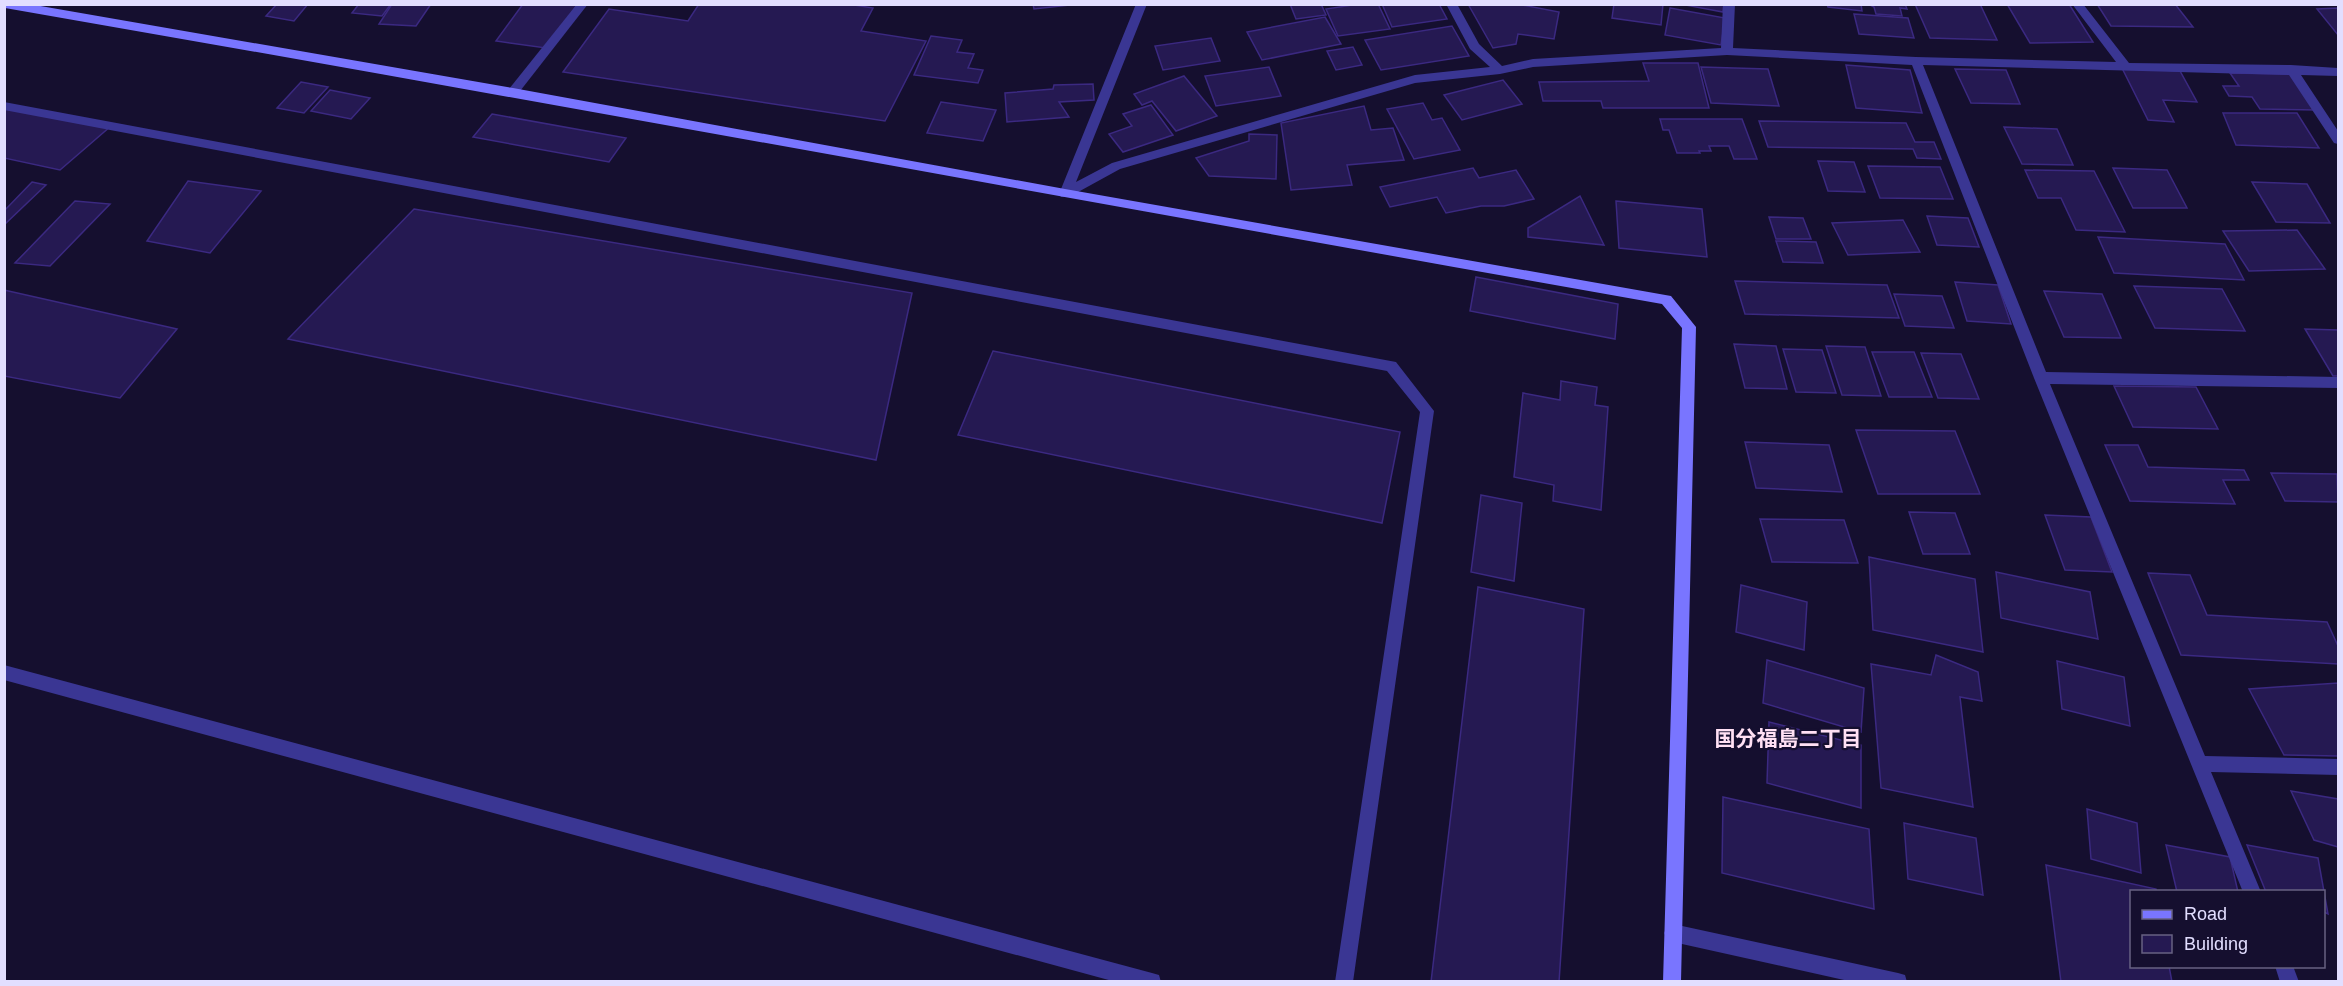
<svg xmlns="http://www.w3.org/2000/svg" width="2343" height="986" font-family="Arial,'Noto Sans JP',sans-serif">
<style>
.building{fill:#251952;stroke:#3b2981;stroke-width:1.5}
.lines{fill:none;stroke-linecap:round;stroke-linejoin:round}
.lane{fill:#3a3693;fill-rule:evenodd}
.street{fill:#3a3693;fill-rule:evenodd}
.secondary{fill:#7975ff;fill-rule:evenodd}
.labels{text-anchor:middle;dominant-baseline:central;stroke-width:4.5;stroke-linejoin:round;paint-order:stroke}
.neighbourhood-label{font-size:21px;font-weight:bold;fill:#ffe0f4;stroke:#150f2f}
</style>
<rect width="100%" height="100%" fill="#150f2f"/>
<g class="building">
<path d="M277 4H308L294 21 266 16Z"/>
<path d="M359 4H391L382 16 352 13Z"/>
<path d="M392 4H431L416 26 379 24Z"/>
<path d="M523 4H578L546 48 496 41Z"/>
<path d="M699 4H848L873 8 861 31 926 41 885 121 563 72 609 9 688 21Z"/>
<path d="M1033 4H1079L1034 9Z"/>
<path d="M1290 4H1321L1326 15 1296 19Z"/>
<path d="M1359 4H1378L1390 29 1338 36 1326 9Z"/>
<path d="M1382 4H1439L1447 19 1392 27Z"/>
<path d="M1468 4H1517L1559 12 1554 39 1518 34 1516 44 1493 48Z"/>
<path d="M1614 4H1663L1661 25 1612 18Z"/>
<path d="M1685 4H1724L1723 12 1685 5Z"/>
<path d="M1827 4H1861L1862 11 1828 7Z"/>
<path d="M1868 4H1905L1907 9 1900 8 1902 16 1876 14 1874 7Z"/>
<path d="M1915 4H1980L1997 40 1930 38Z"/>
<path d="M2007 4H2069L2093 42 2030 43Z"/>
<path d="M2097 4H2175L2193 27 2111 26Z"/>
<path d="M1670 8 1725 18 1721 45 1665 35Z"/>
<path d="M2338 8V35L2317 9Z"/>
<path d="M1854 14 1908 18 1914 38 1859 34Z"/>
<path d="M1325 17 1341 44 1262 60 1247 32Z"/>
<path d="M1452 26 1469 56 1381 70 1365 40Z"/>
<path d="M931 36 962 40 957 52 974 54 968 68 983 70 978 83 914 75Z"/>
<path d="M1211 38 1220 61 1163 70 1155 46Z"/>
<path d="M1353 47 1362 65 1336 70 1327 51Z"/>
<path d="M1643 63H1698L1709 108H1603L1601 101H1543L1539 82 1649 81Z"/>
<path d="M1846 65 1910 70 1922 113 1856 108Z"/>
<path d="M1269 67 1281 96 1216 106 1205 76Z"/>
<path d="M1701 67 1768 69 1779 106 1711 103Z"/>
<path d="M2122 68 2180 71 2197 102 2163 100 2174 122 2148 120Z"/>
<path d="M1955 69 2006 70 2020 104 1971 103Z"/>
<path d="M2230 73 2292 74 2317 110 2260 109 2252 97 2229 96 2223 86H2239Z"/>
<path d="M1184 76 1217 116 1176 131 1152 101 1142 105 1134 94Z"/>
<path d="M1503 80 1522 104 1462 120 1444 95Z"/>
<path d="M301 82 328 87 304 113 277 108Z"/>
<path d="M1093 84 1094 100 1059 102 1069 117 1007 122 1005 93 1053 89 1054 85Z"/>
<path d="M330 90 370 98 351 119 311 111Z"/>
<path d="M941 102 996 110 983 141 927 133Z"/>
<path d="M1423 103 1432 120 1442 118 1460 150 1414 159 1387 109Z"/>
<path d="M1151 105 1173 135 1123 152 1109 134 1132 126 1123 114Z"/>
<path d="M4 106 111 126 60 170 4 158Z"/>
<path d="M1364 106 1371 130 1393 128 1404 160 1347 165 1352 185 1291 190 1281 123Z"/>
<path d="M2223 113H2297L2319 148 2236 145Z"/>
<path d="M492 114 626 138 609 162 473 137Z"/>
<path d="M1660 119H1742L1757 159H1734L1729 146H1709L1711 151H1699L1700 153H1677L1669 130H1663Z"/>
<path d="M1759 121 1906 123 1915 142H1934L1941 159 1917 158 1913 149 1768 147Z"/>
<path d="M2004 127 2057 129 2073 165 2022 164Z"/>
<path d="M1249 134 1277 135 1276 179 1209 176 1196 158 1249 141Z"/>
<path d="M1818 161 1854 162 1865 192 1828 191Z"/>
<path d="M1868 166 1940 167 1953 199 1880 198Z"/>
<path d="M1473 168 1479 178 1516 170 1534 199 1504 206H1481L1446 213 1437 197 1390 207 1380 187Z"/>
<path d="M2113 168 2167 170 2187 208H2133Z"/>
<path d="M2025 170 2094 171 2125 232 2076 230 2061 198H2038Z"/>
<path d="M188 181 261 191 210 253 147 241Z"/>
<path d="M32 182 46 185 4 225V211Z"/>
<path d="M2252 182 2307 184 2330 223 2276 222Z"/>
<path d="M1580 196 1604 245 1528 237V228Z"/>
<path d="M75 201 110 204 50 266 15 263Z"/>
<path d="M1616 201 1702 209 1707 257 1619 248Z"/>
<path d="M414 209 912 293 876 460 288 339Z"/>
<path d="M1927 216 1968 218 1979 247 1937 245Z"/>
<path d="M1769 217 1803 218 1811 239H1776Z"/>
<path d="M1903 220 1920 252 1848 255 1832 223Z"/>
<path d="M2297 230 2325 269 2249 271 2223 231Z"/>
<path d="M2098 237 2225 244 2244 280 2114 273Z"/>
<path d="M1776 241 1816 242 1823 263 1783 262Z"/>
<path d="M1476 277 1618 304 1615 339 1470 311Z"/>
<path d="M1735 281 1887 285 1899 318 1745 314Z"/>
<path d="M1955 282 1998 285 2011 324 1967 321Z"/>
<path d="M2134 286 2222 289 2245 331 2155 328Z"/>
<path d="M4 290 177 329 120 398 4 376Z"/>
<path d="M2044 291 2102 294 2121 338 2064 337Z"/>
<path d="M1894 294 1942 296 1954 328 1905 326Z"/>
<path d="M2305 329 2338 330V376H2333Z"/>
<path d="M1734 344 1776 346 1787 389 1745 388Z"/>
<path d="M1826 346 1865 347 1881 396 1842 395Z"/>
<path d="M1783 349 1822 350 1836 393 1796 392Z"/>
<path d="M993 351 1400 432 1382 523 958 435Z"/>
<path d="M1872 352H1914L1932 397H1889Z"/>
<path d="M1921 353 1961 354 1979 399 1938 398Z"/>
<path d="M1561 381 1597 387 1595 405 1608 407 1601 510 1553 501 1554 485 1514 477 1523 393 1560 400Z"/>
<path d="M2114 386 2196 387 2218 429 2133 427Z"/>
<path d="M1856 430 1955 431 1980 494H1878Z"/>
<path d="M1745 442 1829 445 1842 492 1756 488Z"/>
<path d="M2105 445H2138L2148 467 2244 470 2249 480H2223L2235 504 2130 501Z"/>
<path d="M2271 473 2337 474 2338 502 2285 501Z"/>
<path d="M1481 495 1522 503 1514 581 1471 572Z"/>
<path d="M1909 512 1955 513 1970 554H1923Z"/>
<path d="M2045 515 2091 517 2112 572 2065 570Z"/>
<path d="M1760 519 1844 520 1858 563 1772 562Z"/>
<path d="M1869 557 1975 579 1983 652 1873 630Z"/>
<path d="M1996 572 2090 592 2098 639 2001 618Z"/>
<path d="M2148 573 2190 575 2207 615 2327 622 2338 646V664L2181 655Z"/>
<path d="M1741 585 1807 602 1804 650 1736 632Z"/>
<path d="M1478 587 1584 609 1559 982H1431Z"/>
<path d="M1936 655 1978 672 1982 701 1960 697 1973 807 1881 788 1871 664 1931 675Z"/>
<path d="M1767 660 1864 688 1861 732 1763 703Z"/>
<path d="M2057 661 2124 677 2130 726 2062 709Z"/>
<path d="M2338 683V756L2284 755 2249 689Z"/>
<path d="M1769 722 1861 745V808L1767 783Z"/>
<path d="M2291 791 2338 799V847L2314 840Z"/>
<path d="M1723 797 1869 829 1874 909 1722 873Z"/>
<path d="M2087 809 2137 823 2141 873 2091 859Z"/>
<path d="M1904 823 1976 838 1983 895 1908 879Z"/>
<path d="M2166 845 2230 857 2238 892H2177Z"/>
<path d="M2247 845 2318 858 2328 914 2324 912V892H2266Z"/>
<path d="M2046 865 2156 889V892H2132V966H2169L2172 982H2061Z"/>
</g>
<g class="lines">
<g class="lane">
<path d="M4 102 1396 362 1434 411 1353 982H1335L1420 412 1387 371 4 110Z"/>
<path d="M4 665 1152 973 1159 975 1161 982H1116L4 680Z"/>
</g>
<g class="street">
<path d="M577 4H588L517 95H509V89Z"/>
<path d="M1136 4H1147L1076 182 1112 163 1415 75 1490 67 1470 49 1446 4H1457L1479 44 1502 66 1533 59 1721 48 1723 4H1735L1733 48 1916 57 2116 62 2072 4H2083L2129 63 2291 65 2338 68V76L2301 75 2338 131V144L2334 143 2289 75 1923 65 2046 372 2338 377V388L2050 384 2205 756 2338 759V775L2211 772 2261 892H2243L2034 378 1912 65 1727 55 1533 67 1500 74 1415 83 1120 169 1069 197H1061L1059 194Z"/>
<path d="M1673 924 1898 973 1905 975 1907 982H1853L1673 942 1667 939 1664 933 1667 927Z"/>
<path d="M2275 966H2293L2299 982H2280Z"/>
</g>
<path class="secondary" d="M4 4H29L513 88 1065 189 1671 296 1696 327 1681 982H1663L1682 328 1662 304C1109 206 558 104 5 8Z"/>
</g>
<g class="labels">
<g class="neighbourhood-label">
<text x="1788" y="738">国分福島二丁目</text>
</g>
</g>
<rect width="2343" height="986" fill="none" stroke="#e2deff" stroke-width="12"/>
<rect x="2130" y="890" width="195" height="78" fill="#150f2f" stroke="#676282" stroke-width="1.5"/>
<rect x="2142" y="910" width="30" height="9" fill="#7975ff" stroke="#676282" stroke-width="1.5"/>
<text x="2184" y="920" font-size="18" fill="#e2deff">Road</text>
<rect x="2142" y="935" width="30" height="18" fill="#251952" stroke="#676282" stroke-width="1.5"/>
<text x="2184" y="950" font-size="18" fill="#e2deff">Building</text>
</svg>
